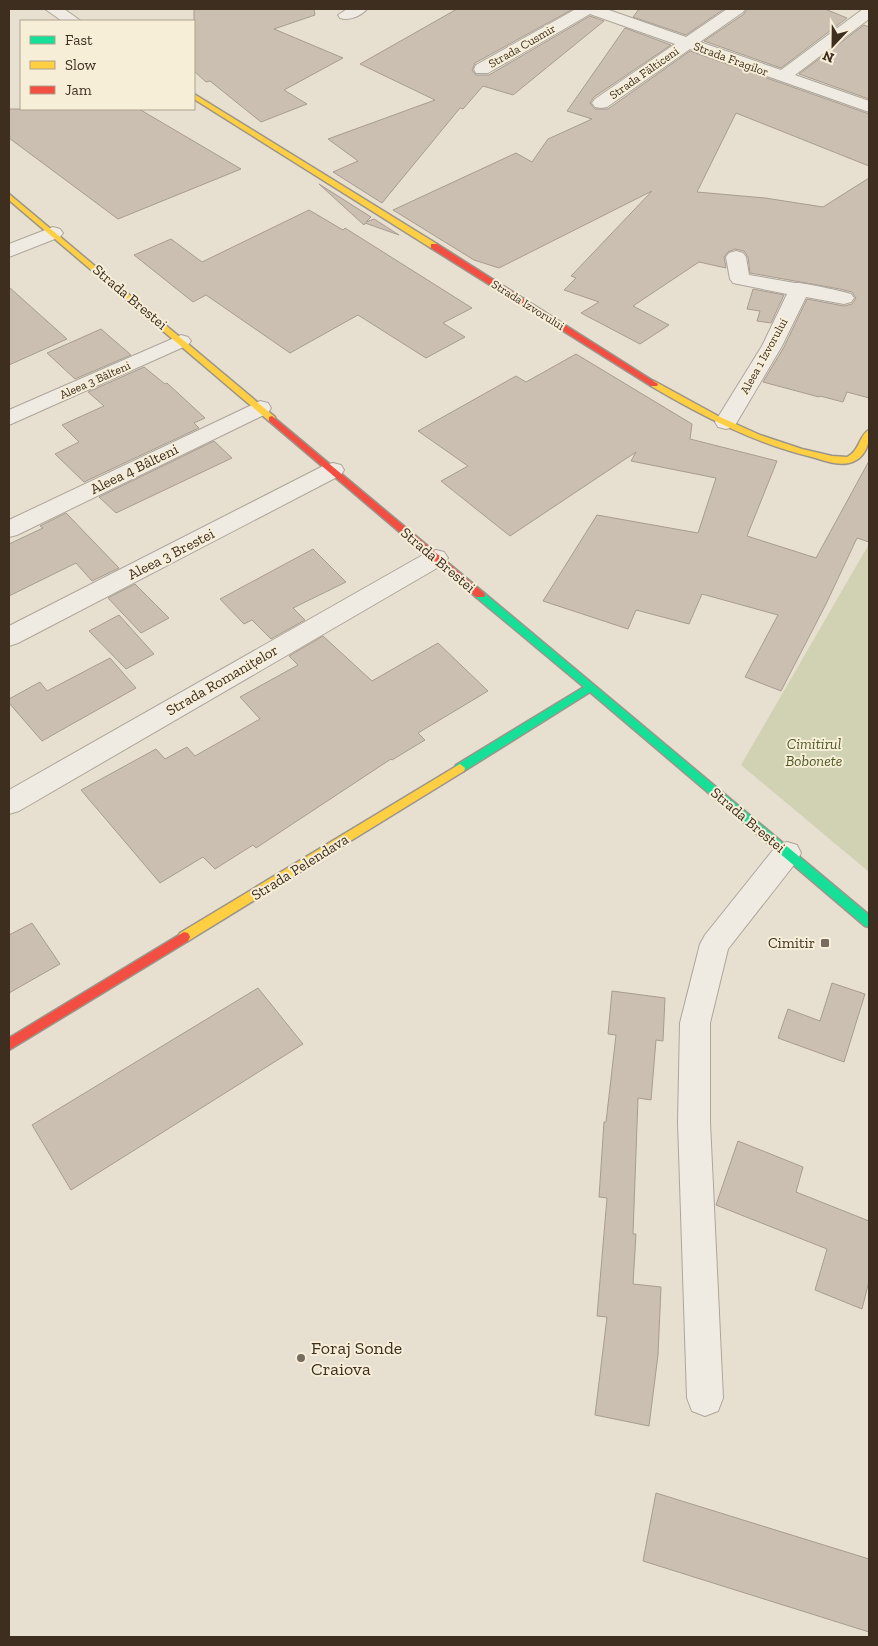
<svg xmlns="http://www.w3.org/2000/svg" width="878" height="1646" font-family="'Zilla Slab',serif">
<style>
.cemetery{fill:#d1d1b3}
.building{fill:#cbbfb2;stroke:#a89c90}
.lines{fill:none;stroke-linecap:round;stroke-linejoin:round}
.street-casing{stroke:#ada599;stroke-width:2}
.fast-casing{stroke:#9c958a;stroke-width:3}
.slow-casing{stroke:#9c958a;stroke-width:3}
.jam-casing{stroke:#9c958a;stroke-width:3}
.street{fill:#efebe3;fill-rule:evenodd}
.fast{fill:#16e098;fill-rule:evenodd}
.slow{fill:#ffcf43;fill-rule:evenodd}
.jam{fill:#f24e42;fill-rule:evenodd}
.poi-dot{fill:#786c5e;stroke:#f7eed8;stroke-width:2}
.labels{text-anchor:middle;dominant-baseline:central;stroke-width:4;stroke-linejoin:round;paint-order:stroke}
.far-street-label{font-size:12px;fill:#3d2e20;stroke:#f7eed8}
.street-label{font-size:15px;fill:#3d2e20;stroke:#f7eed8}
.park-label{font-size:15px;font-style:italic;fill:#4d5a26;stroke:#f7eed8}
.poi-label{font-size:15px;fill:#3d2e20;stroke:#f7eed8;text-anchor:end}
.near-poi-label{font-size:18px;fill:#3d2e20;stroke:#f7eed8;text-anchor:start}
</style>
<rect width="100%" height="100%" fill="#e7e0d1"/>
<path class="cemetery" d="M869 544V872L741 765Z"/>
<g class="building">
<path d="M194 9H314L315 15 274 29 343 58 284 90 307 104 261 122 210 81 206 82 194 71Z"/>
<path d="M457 9H573L475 63 472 70 476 75H489L590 16 604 21 513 95 483 86 463 109 460 108 382 203 333 172 358 161 328 139 435 100 360 64Z"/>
<path d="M639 9H724L686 35 633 17Z"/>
<path d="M747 9H825L847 18 781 68 704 41 744 14Z"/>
<path d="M864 25 869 27V99L799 74Z"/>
<path d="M625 28 671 45 594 97 590 103 595 109H608L690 51 869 114V166L736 113 697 192 765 198 823 207 869 178V398L847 392 843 402 820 396 819 397 763 382 784 347 807 299 844 306 852 304 856 298 852 292 840 289 750 273 748 257 744 251 735 249 728 252 724 257 726 268 699 262 633 306 669 325 640 344 581 313 599 302 564 290 576 278 571 276 652 191 499 268 474 260 393 210 516 153 532 162 548 139 592 119 567 111Z"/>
<path d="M9 109H139L241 169 118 219 9 138Z"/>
<path d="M319 184 371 217 366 222 374 219 399 235 365 223 364 225Z"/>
<path d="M309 210 343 230 345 228 472 308 443 323 465 337 426 358 358 315 290 353 206 295 193 302 134 255 171 239 202 262Z"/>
<path d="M9 287 67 339 9 365Z"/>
<path d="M753 289 784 295 771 323 757 321 760 311 747 309Z"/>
<path d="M101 329 131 355 75 379 47 353Z"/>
<path d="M576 354 692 424 690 439 777 461 747 536 816 558 869 461V542L857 538 826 604 781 691 745 677 778 615 702 594 689 624 636 610 628 629 543 601 597 515 698 533 716 478 631 461 636 452 510 536 441 481 468 466 418 431 516 376 526 382Z"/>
<path d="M144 367 165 384 167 383 205 418 194 423 199 428 84 482 55 454 79 442 62 425 104 406 88 392Z"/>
<path d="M214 441 232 458 116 513 99 497Z"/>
<path d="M66 513 119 568 92 581 76 563 9 596V544L43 528 40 526Z"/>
<path d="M313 549 346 582 293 608 305 620 271 639 252 620 244 624 220 599Z"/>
<path d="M135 584 169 618 141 633 108 598Z"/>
<path d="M119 615 154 654 126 669 89 631Z"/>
<path d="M323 636 372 681 438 643 488 691 418 733 425 740 392 760 391 759 256 848 253 845 215 869 203 857 160 883 81 790 156 749 165 759 187 747 195 756 260 719 240 697 298 665 289 656Z"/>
<path d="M110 658 136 688 42 741 9 703V699L40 682 47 691Z"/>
<path d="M32 923 60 964 9 993V935Z"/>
<path d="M832 983 865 994 844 1062 778 1038 788 1009 820 1021Z"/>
<path d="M258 988 303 1044 71 1190 32 1125Z"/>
<path d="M612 991 665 998 663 1041 656 1040 651 1100 638 1098 633 1234H636L633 1284 661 1287 658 1355 649 1426 595 1415 607 1317 597 1316 607 1198 599 1197 604 1122H606L616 1035 608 1034Z"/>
<path d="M738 1141 803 1167 796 1192 869 1221V1281L862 1309 815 1290 827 1249 716 1205Z"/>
<path d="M656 1493 869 1559V1632L643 1561Z"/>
</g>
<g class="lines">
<g class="street-casing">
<g id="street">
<path d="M45 9H64L81 21H62Z"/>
<path d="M347 9H367C361 16 349 21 340 18L338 15Z"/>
<path d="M576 9H606L686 37 727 9H745L743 12 700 42 781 70 863 9H869V19L795 75 869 101V112L690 49 607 107 601 108 595 107 592 103 595 99 675 44 590 14 488 73H476L474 69 476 65Z"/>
<path d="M53 227 60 229 63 233 60 237 9 257V244Z"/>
<path d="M736 251 743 253 746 257 749 275 795 283C801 282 842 291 851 294L854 298 851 302 844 304 806 297 782 346 737 422 734 427 726 429 718 427 715 422 762 346 787 294 733 283 730 279 726 257 729 253Z"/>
<path d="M181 335 188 337 191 341 188 345 9 425V410Z"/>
<path d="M260 401 268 403 271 408 268 413 17 535 9 537V520Z"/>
<path d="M333 463 341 465 344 470 341 475 18 643 9 646V626L325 465Z"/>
<path d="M436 550 444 552 448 558 444 564 19 811 9 814V790L428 552Z"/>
<path d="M787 842 797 845 801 853 797 861 728 949 710 1023V1122L723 1398 718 1411 705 1416 692 1411 687 1398 678 1122 680 1023 700 944 705 935 777 845Z"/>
</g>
</g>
<g class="fast-casing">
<path id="fast" d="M480 592 484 593 869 915V927L865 926 590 692 464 771H456L455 768 456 765 584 687 476 597 475 595 476 593Z"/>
</g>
<g class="slow-casing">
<g id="slow">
<path d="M194 94 437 244 438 246 431 248 194 99Z"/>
<path d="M9 194 275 417V421H269L9 200Z"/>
<path d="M654 381 718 416 760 435 802 449 832 456 847 457C860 451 859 435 869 430 870 444 865 459 849 463 837 466 823 460 812 457 754 443 702 416 651 386V382Z"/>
<path d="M460 764 465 768 464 771 188 941 184 942 180 941 178 937 180 933Z"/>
</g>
</g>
<g class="jam-casing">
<g id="jam">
<path d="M431 244H437L658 384 657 386H651L431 248Z"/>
<path d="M272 416 484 593 485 595 484 597H476L269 421V417Z"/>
<path d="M184 932 188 933 190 937 188 941 9 1050V1038Z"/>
</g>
</g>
<use href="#street" class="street"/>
<use href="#fast" class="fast"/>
<use href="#slow" class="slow"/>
<use href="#jam" class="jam"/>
</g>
<g class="poi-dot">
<rect x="820" y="938" width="10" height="10" rx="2.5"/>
<circle cx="301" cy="1358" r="5"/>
</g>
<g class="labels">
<g class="far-street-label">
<text transform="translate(522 46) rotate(-30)">Strada Cusmir</text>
<text transform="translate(731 59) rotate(20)">Strada Fragilor</text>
<text transform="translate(644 73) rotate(-35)">Strada Fălticeni</text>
<text transform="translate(528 305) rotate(32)">Strada Izvorului</text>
<text transform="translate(764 356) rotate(-61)">Aleea 1 Izvorului</text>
<text transform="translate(95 380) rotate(-24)">Aleea 3 Bâlteni</text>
</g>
<g class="street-label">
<text transform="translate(130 297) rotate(40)">Strada Brestei</text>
<text transform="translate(134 469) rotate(-26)">Aleea 4 Bâlteni</text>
<text transform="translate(171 554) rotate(-27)">Aleea 3 Brestei</text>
<text transform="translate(438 560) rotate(40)">Strada Brestei</text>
<text transform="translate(222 680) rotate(-30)">Strada Romanițelor</text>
<text transform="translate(748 820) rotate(40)">Strada Brestei</text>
<text transform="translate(300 867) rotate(-32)">Strada Pelendava</text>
</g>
<g class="park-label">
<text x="814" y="744">Cimitirul<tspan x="814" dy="17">Bobonete</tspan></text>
</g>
<g class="poi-label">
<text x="815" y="943">Cimitir</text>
</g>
<g class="near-poi-label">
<text x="311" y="1348">Foraj Sonde<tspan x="311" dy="21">Craiova</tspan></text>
</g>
</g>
<rect width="878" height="1646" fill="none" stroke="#3d2e20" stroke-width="20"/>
<rect x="20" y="20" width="175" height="90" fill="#f7eed8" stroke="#ada18e"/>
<rect x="30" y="36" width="25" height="8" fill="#16e098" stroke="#ada18e"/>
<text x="65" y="45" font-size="15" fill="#3d2e20">Fast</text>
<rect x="30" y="61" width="25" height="8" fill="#ffcf43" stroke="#ada18e"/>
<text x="65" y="70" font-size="15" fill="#3d2e20">Slow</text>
<rect x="30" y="86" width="25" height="8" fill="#f24e42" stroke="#ada18e"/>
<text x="65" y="95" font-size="15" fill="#3d2e20">Jam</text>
<g transform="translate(833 45) rotate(202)" stroke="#f7eed8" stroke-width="4" paint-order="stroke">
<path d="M0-4L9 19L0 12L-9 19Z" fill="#3d2e20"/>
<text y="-8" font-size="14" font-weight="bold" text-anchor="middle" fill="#3d2e20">N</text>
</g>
</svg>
